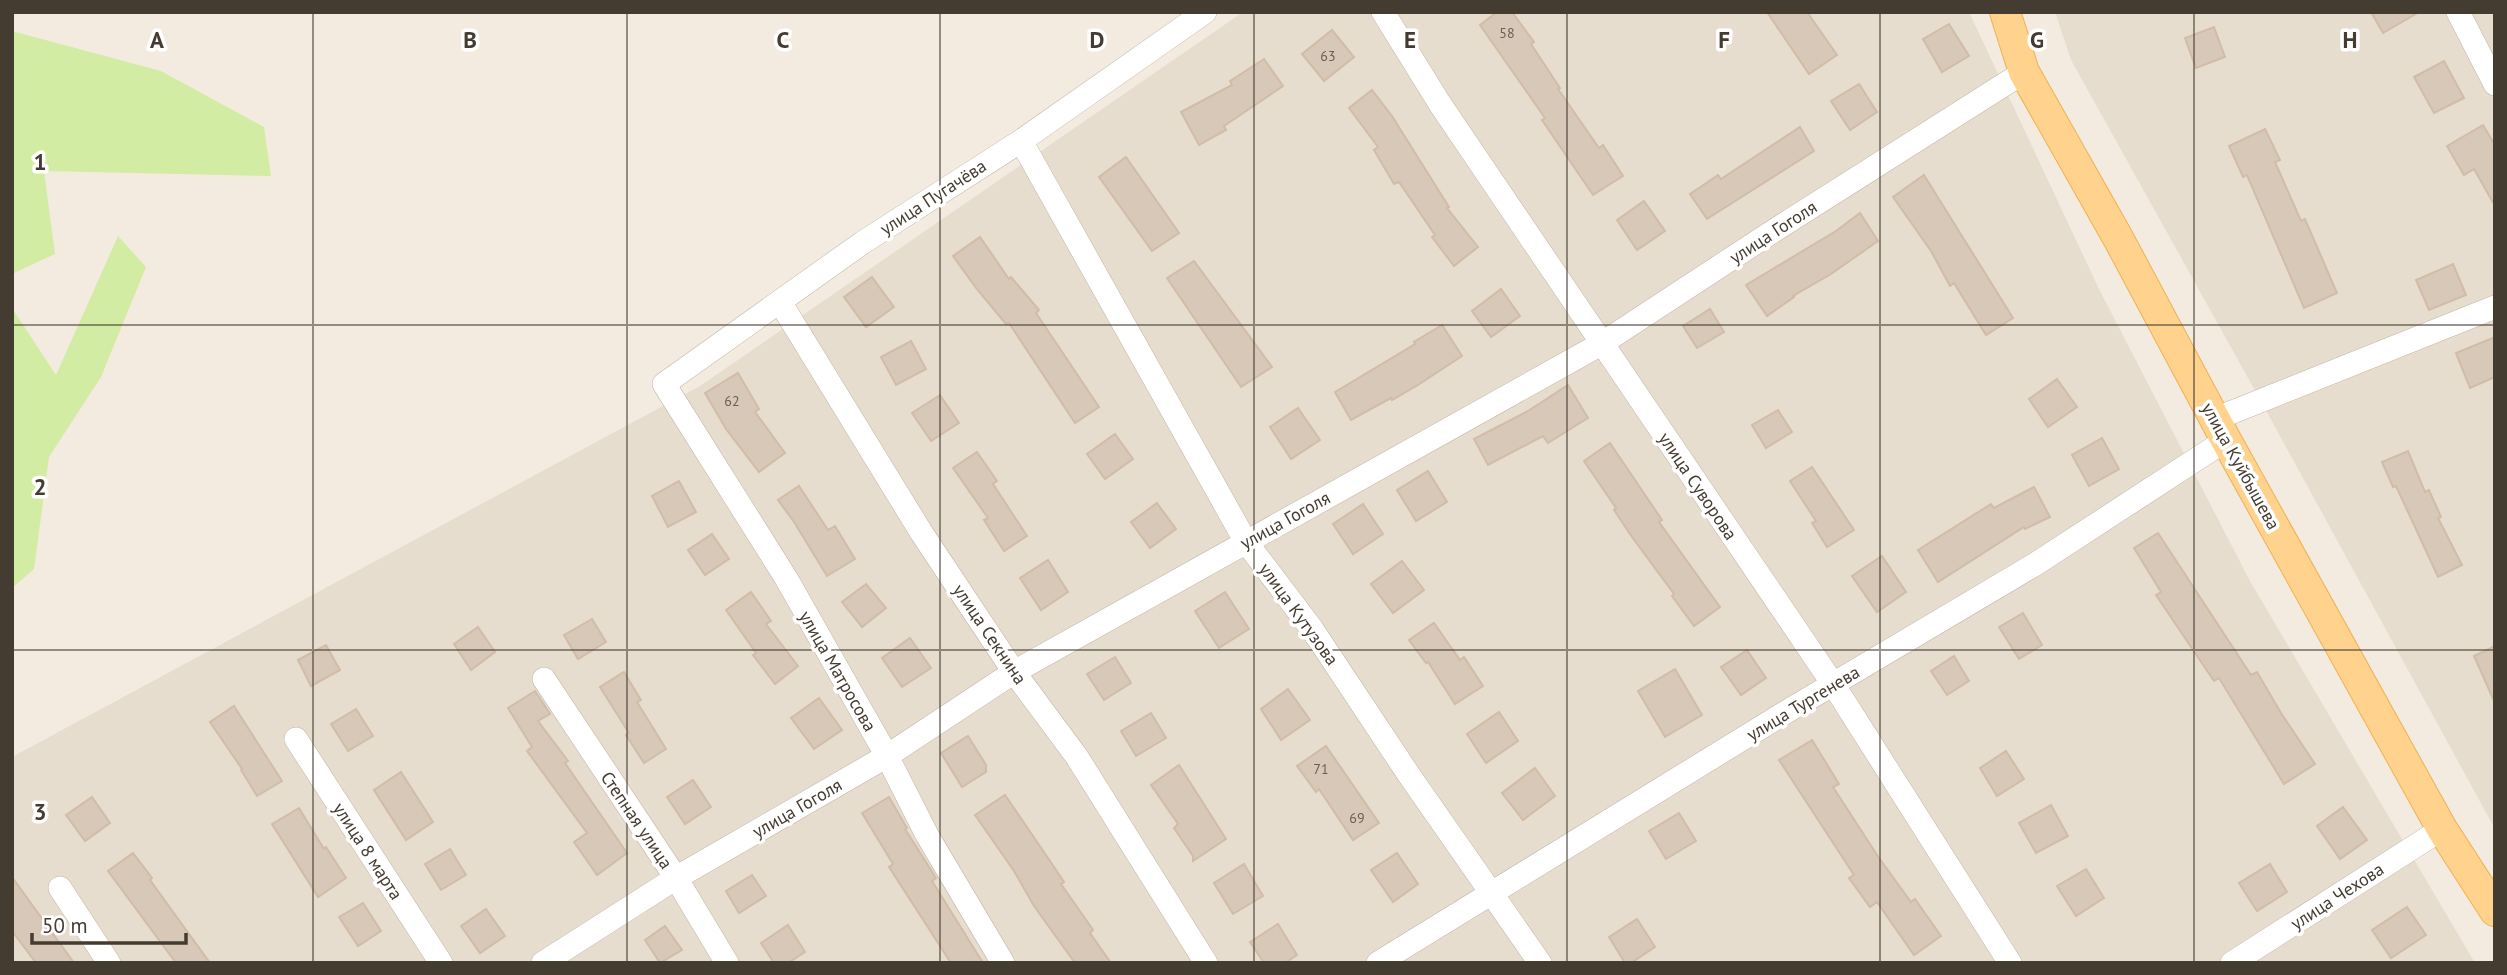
<svg xmlns="http://www.w3.org/2000/svg" width="2507" height="975" font-family="'PT Sans',sans-serif">
<style>
.residential{fill:#e7ddce}
.green{fill:#d3eca4}
.building{fill:#d8c8b8;stroke:#d1bca7;stroke-width:2}
.lines{fill:none;stroke-linecap:round;stroke-linejoin:round}
.minor-casing{stroke:#c1b5a5;stroke-width:24}
.major-casing{stroke:#f0b051;stroke-width:32}
.minor{stroke:#fff;stroke-width:23}
.major{stroke:#ffd38d;stroke-width:30}
.grid{fill:none;stroke:#443b31;stroke-width:2;stroke-opacity:0.55}
.labels{text-anchor:middle;dominant-baseline:central;stroke-width:7;stroke-linejoin:round;paint-order:stroke}
.number-label{font-size:14px;fill:#695e53}
.street-label{font-size:18px;fill:#443b31;stroke:#fff}
.grid-label{font-size:23px;text-anchor:middle;font-weight:bold;fill:#443b31;stroke:#fff;stroke-width:7;stroke-linejoin:round;paint-order:stroke}
</style>
<rect width="100%" height="100%" fill="#f3ebe0"/>
<g class="residential">
<path d="M1243 12H1969L2099 289 2250 581 2475 963H12V757L700 386Z"/>
<path d="M2055 12H2495V829L2263 405 2071 60Z"/>
</g>
<g class="green">
<path d="M12 31 161 71 264 127 271 176 44 171 55 254 12 274Z"/>
<path d="M118 236 146 267 101 377 49 457 34 569 12 588V308L56 375Z"/>
</g>
<g class="building">
<path d="M1497 12H1512L1534 42 1531 44 1560 88 1558 89 1599 148 1603 145 1623 176 1593 195 1542 120 1545 118 1480 25Z"/>
<path d="M1767 12H1807L1837 55 1809 74Z"/>
<path d="M2371 12H2419L2383 33Z"/>
<path d="M1949 24 1969 56 1942 72 1923 39Z"/>
<path d="M2214 27 2225 57 2196 68 2185 38Z"/>
<path d="M1332 30 1354 57 1324 81 1302 54Z"/>
<path d="M1264 59 1283 86 1224 126 1226 130 1199 145 1181 112 1232 85 1230 81Z"/>
<path d="M2444 61 2464 98 2434 113 2414 77Z"/>
<path d="M1859 84 1877 112 1850 130 1831 101Z"/>
<path d="M1372 90 1392 116 1449 207 1447 208 1478 247 1454 266 1432 237 1435 235 1399 182 1394 184 1374 150 1378 147 1349 108Z"/>
<path d="M2483 125 2495 145V206L2474 169 2464 175 2447 146Z"/>
<path d="M1800 127 1814 151 1707 219 1690 194 1718 175 1721 179Z"/>
<path d="M2265 129 2280 160 2275 162 2301 221 2305 219 2337 293 2304 308 2247 175 2243 177 2229 146Z"/>
<path d="M1126 157 1179 233 1152 251 1099 177Z"/>
<path d="M1924 175 2013 318 1986 335 1954 283 1950 286 1931 251 1893 197Z"/>
<path d="M1644 201 1665 231 1637 250 1617 220Z"/>
<path d="M1860 213 1878 241 1831 274 1793 296 1794 297 1767 316 1746 285 1836 231Z"/>
<path d="M980 237 1009 279 1011 277 1039 310 1036 313 1099 407 1075 423 1009 323 1006 324 976 288 953 256Z"/>
<path d="M1194 261 1272 367 1241 387 1167 278Z"/>
<path d="M2453 264 2466 295 2429 310 2416 280Z"/>
<path d="M872 277 894 307 866 327 844 297Z"/>
<path d="M1501 289 1520 316 1491 337 1472 311Z"/>
<path d="M1710 309 1724 332 1697 348 1683 326Z"/>
<path d="M1442 325 1462 356 1418 385 1392 400 1391 398 1351 420 1335 392 1415 344 1414 342Z"/>
<path d="M2495 337V377L2470 388 2456 353Z"/>
<path d="M911 341 926 369 896 385 881 357Z"/>
<path d="M738 373 759 409 755 412 785 453 759 472 726 429 705 393Z"/>
<path d="M2057 379 2077 407 2048 427 2029 399Z"/>
<path d="M1568 385 1588 418 1548 443 1543 436 1488 465 1474 439 1528 411Z"/>
<path d="M940 395 959 423 931 441 912 413Z"/>
<path d="M1298 408 1320 440 1291 459 1270 427Z"/>
<path d="M1778 410 1792 432 1766 448 1752 425Z"/>
<path d="M1115 434 1133 459 1105 479 1087 454Z"/>
<path d="M2102 438 2119 469 2089 486 2072 455Z"/>
<path d="M1610 443 1662 520 1659 522 1720 607 1694 626 1672 596 1674 594 1632 537 1614 510 1616 508 1584 461Z"/>
<path d="M2408 451 2425 492 2429 490 2441 517 2438 518 2462 565 2438 577 2396 486 2393 487 2382 462Z"/>
<path d="M977 452 997 481 993 484 1027 536 1004 551 984 520 988 518 953 468Z"/>
<path d="M1812 467 1854 530 1827 547 1812 523 1816 521 1790 481Z"/>
<path d="M1428 471 1447 502 1416 521 1397 490Z"/>
<path d="M679 481 696 512 668 527 652 496Z"/>
<path d="M799 486 828 530 835 526 855 559 827 576 794 522 778 500Z"/>
<path d="M2034 487 2050 517 2025 529 2024 527 1938 582 1918 550 1991 504 1994 508Z"/>
<path d="M1157 503 1176 529 1150 548 1131 522Z"/>
<path d="M1363 504 1383 534 1353 554 1333 524Z"/>
<path d="M2158 533 2251 675 2257 672 2281 713 2315 764 2284 784 2219 678 2214 681 2156 595 2161 592 2134 548Z"/>
<path d="M712 534 729 559 705 575 688 550Z"/>
<path d="M1882 556 1906 592 1877 612 1852 576Z"/>
<path d="M1048 560 1068 592 1041 610 1020 578Z"/>
<path d="M1402 561 1424 590 1393 613 1371 584Z"/>
<path d="M866 584 886 608 862 627 842 602Z"/>
<path d="M751 592 771 621 766 624 798 666 775 684 753 655 756 653 726 610Z"/>
<path d="M1225 592 1249 629 1219 648 1195 611Z"/>
<path d="M2023 613 2042 645 2019 659 1999 627Z"/>
<path d="M592 619 606 642 578 659 564 635Z"/>
<path d="M1434 623 1460 660 1464 657 1483 686 1455 704 1428 662 1426 663 1409 640Z"/>
<path d="M478 627 495 652 471 670 454 644Z"/>
<path d="M910 638 931 668 902 687 882 658Z"/>
<path d="M326 645 340 670 311 686 298 660Z"/>
<path d="M2495 646V703L2474 656Z"/>
<path d="M1747 650 1766 678 1741 695 1721 667Z"/>
<path d="M1954 656 1969 681 1947 695 1931 671Z"/>
<path d="M1115 657 1131 683 1104 700 1087 674Z"/>
<path d="M1675 669 1702 715 1665 737 1638 691Z"/>
<path d="M624 672 641 700 637 702 666 749 644 763 626 735 629 733 600 687Z"/>
<path d="M1288 689 1310 720 1281 740 1261 709Z"/>
<path d="M535 691 550 714 538 721 568 761 565 763 627 853 597 875 574 842 587 833 527 751 532 747 508 708Z"/>
<path d="M819 698 842 730 814 749 791 718Z"/>
<path d="M234 706 282 781 257 796 241 770 242 769 210 722Z"/>
<path d="M356 709 373 736 348 751 331 724Z"/>
<path d="M1499 712 1518 741 1486 763 1467 734Z"/>
<path d="M1151 713 1166 738 1136 756 1121 731Z"/>
<path d="M968 736 986 765V772L962 787 941 753Z"/>
<path d="M1812 740 1839 784 1833 787 1879 858 1911 902 1915 899 1941 936 1914 955 1877 902 1870 907 1849 878 1854 875 1779 760Z"/>
<path d="M1326 746 1379 823 1353 840 1319 789 1316 792 1297 766Z"/>
<path d="M2006 751 2024 779 1997 796 1980 768Z"/>
<path d="M1179 765 1226 839 1193 861V856L1174 828 1178 824 1151 785Z"/>
<path d="M1535 768 1555 796 1523 820 1502 793Z"/>
<path d="M401 772 433 822 406 840 374 790Z"/>
<path d="M693 780 711 807 685 824 667 797Z"/>
<path d="M1005 795 1048 858 1064 882 1061 884 1093 930 1090 933 1111 963H1075L1034 906 1014 871 975 815Z"/>
<path d="M92 797 110 823 85 841 66 815Z"/>
<path d="M889 797 907 828 905 829 936 878 932 881 983 963H951L889 867 893 864 862 813Z"/>
<path d="M2051 805 2068 836 2036 853 2019 823Z"/>
<path d="M2343 807 2367 840 2340 859 2317 826Z"/>
<path d="M299 808 324 849 326 847 346 878 318 897 272 824Z"/>
<path d="M1679 813 1696 841 1666 859 1649 831Z"/>
<path d="M450 849 466 875 441 890 425 864Z"/>
<path d="M133 853 152 878 150 880 210 963H176L108 871Z"/>
<path d="M1397 853 1418 884 1393 902 1371 870Z"/>
<path d="M1244 864 1263 896 1233 914 1214 883Z"/>
<path d="M2270 864 2287 892 2257 911 2239 883Z"/>
<path d="M2086 869 2104 898 2076 916 2057 886Z"/>
<path d="M752 875 766 896 739 913 726 891Z"/>
<path d="M12 877 64 949 74 963H36L12 931Z"/>
<path d="M363 903 381 931 358 946 339 917Z"/>
<path d="M2407 907 2426 935 2391 958 2372 930Z"/>
<path d="M486 909 505 936 480 953 461 926Z"/>
<path d="M1637 919 1655 947 1631 963H1625L1609 937Z"/>
<path d="M1278 924 1297 955 1285 963H1264L1250 942Z"/>
<path d="M788 925 805 952 788 963H774L761 943Z"/>
<path d="M665 926 682 950 660 963 645 940Z"/>
</g>
<g class="lines">
<g class="minor-casing">
<g id="minor">
<path d="M1383 12 1440 104 1833 684 2010 963"/>
<path d="M2458 12 2495 84"/>
<path d="M1021 141 1246 542 1312 629 1409 775 1540 963"/>
<path d="M780 302 921 532 1014 672 1077 757 1206 963"/>
<path d="M2215 419 2495 307"/>
<path d="M544 679 676 878 727 963"/>
<path d="M296 739 441 963"/>
<path d="M60 888 109 963"/>
<path d="M543 963 676 878 887 756 1014 672 1601 344 1775 230 2024 72"/>
<path d="M1003 963 927 835 887 756 786 578 664 384 862 243 1021 141 1205 12"/>
<path d="M1378 963 1786 712 2034 565 2226 440"/>
<path d="M2232 963 2442 829"/>
</g>
</g>
<g class="major-casing">
<path id="major" d="M2005 12 2024 72 2118 238 2226 440 2442 829 2495 911"/>
</g>
<use href="#minor" class="minor"/>
<use href="#major" class="major"/>
</g>
<path class="grid" d="M313 12V963M627 12V963M940 12V963M1254 12V963M1567 12V963M1880 12V963M2194 12V963M12 325H2495M12 650H2495"/>
<g class="labels">
<g class="number-label">
<text x="1507" y="33">58</text>
<text x="1328" y="56">63</text>
<text x="732" y="401">62</text>
<text x="1321" y="769">71</text>
<text x="1357" y="818">69</text>
</g>
<g class="street-label">
<text transform="translate(933 197) rotate(-33)">улица Пугачёва</text>
<text transform="translate(1773 232) rotate(-33)">улица Гоголя</text>
<text transform="translate(2241 466) rotate(61)">улица Куйбышева</text>
<text transform="translate(1698 486) rotate(56)">улица Суворова</text>
<text transform="translate(1285 520) rotate(-29)">улица Гоголя</text>
<text transform="translate(1299 614) rotate(54)">улица Кутузова</text>
<text transform="translate(990 634) rotate(56)">улица Секнина</text>
<text transform="translate(838 671) rotate(60)">улица Матросова</text>
<text transform="translate(1803 703) rotate(-31)">улица Тургенева</text>
<text transform="translate(797 808) rotate(-30)">улица Гоголя</text>
<text transform="translate(637 820) rotate(56)">Степная улица</text>
<text transform="translate(368 851) rotate(57)">улица 8 марта</text>
<text transform="translate(2337 896) rotate(-33)">улица Чехова</text>
</g>
</g>
<g class="grid-label">
<text x="157" y="48">A</text>
<text x="470" y="48">B</text>
<text x="783" y="48">C</text>
<text x="1097" y="48">D</text>
<text x="1410" y="48">E</text>
<text x="1724" y="48">F</text>
<text x="2037" y="48">G</text>
<text x="2350" y="48">H</text>
<text x="40" y="170">1</text>
<text x="40" y="495">2</text>
<text x="40" y="820">3</text>
</g>
<rect width="2507" height="975" fill="none" stroke="#443b31" stroke-width="28"/>
<path d="M32 933v10h154v-10" fill="none" stroke="#443b31" stroke-width="3.5"/>
<text x="42" y="933" font-size="21" fill="#443b31" stroke="#ffffff" stroke-width="5" paint-order="stroke">50 m</text>
</svg>
